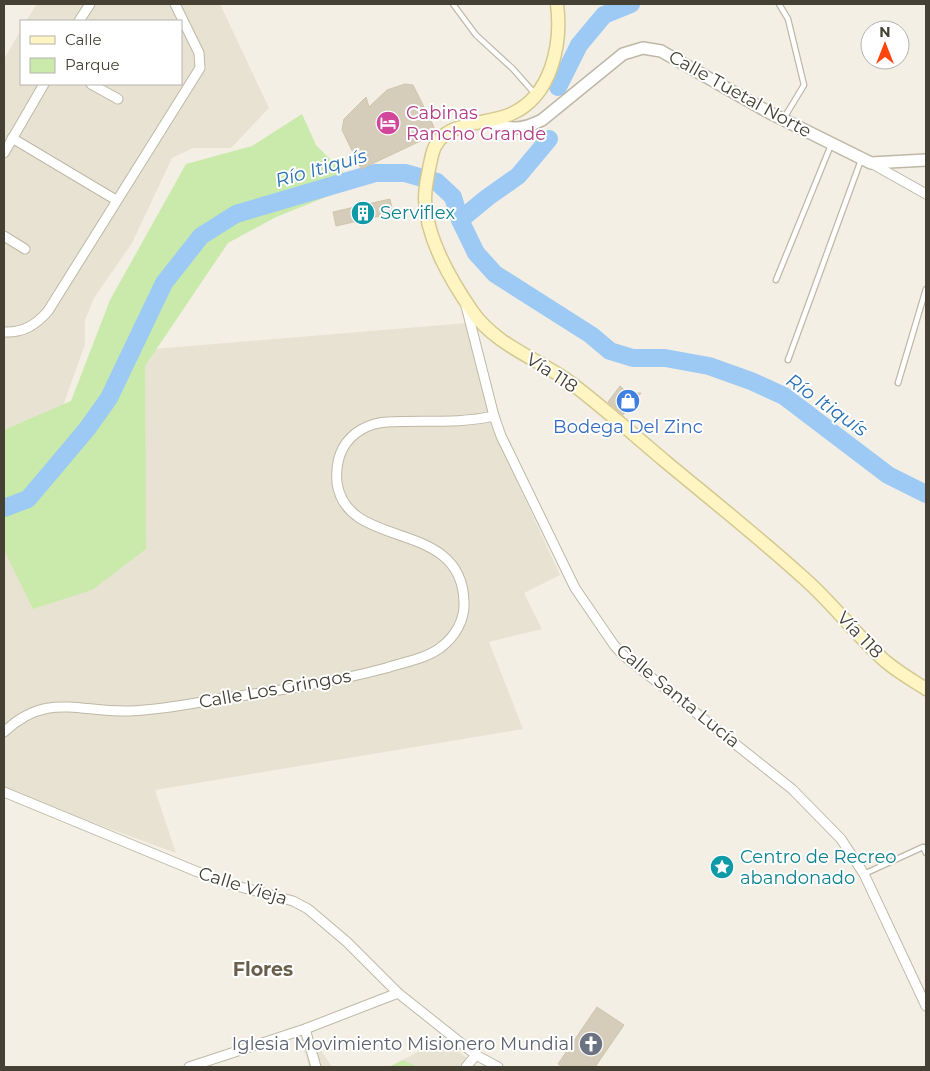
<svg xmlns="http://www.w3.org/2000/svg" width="930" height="1071" font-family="Montserrat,sans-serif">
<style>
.residential{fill:#e7e2d2}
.green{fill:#c9eaaa}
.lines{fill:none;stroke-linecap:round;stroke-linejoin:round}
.river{stroke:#9ccaf4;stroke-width:18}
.building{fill:#d5ccb9;stroke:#d0c5ac}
.service-casing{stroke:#bfb8a6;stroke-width:7}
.minor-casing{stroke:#bfb8a6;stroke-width:11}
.tertiary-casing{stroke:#bfb8a6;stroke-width:14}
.secondary-casing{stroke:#d5c891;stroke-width:15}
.service{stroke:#fff;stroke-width:4.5}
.minor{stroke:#fff;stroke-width:9}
.tertiary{stroke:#fff;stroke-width:11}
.secondary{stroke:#fff5c2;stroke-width:12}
.labels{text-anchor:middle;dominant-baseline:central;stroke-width:4;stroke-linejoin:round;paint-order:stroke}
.street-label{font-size:18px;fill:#454034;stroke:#fff}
.hotel-label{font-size:18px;fill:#b23c85;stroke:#fff;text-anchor:start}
.culture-label{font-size:18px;fill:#0d838f;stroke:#fff;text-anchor:start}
.shop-label{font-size:18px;fill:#366cbe;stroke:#fff}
.worship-label{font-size:18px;fill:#5b616d;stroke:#fff;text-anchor:end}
.water-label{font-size:19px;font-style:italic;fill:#2870b6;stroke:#fff}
.neighbourhood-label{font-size:19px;font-weight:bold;fill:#695f4a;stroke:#fff}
</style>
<rect width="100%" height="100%" fill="#f3efe4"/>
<g class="residential">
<path d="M37 4H220L269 108 231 148H193L172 158 132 243 94 298 85 320V344L63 406 4 479V59L21 30V84H181V21H26Z"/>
<path d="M467 323 492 427 560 575 524 593 542 629 489 642 523 729 155 790 176 853 4 790V519L142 350Z"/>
<path d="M310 1034 332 1067H309L301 1037Z"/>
<path d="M443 1039 478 1067H389Z"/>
</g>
<g class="green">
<path d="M302 114 316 145 356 185 276 217 228 243 145 366 146 549 92 590 33 609 4 550V430L71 401 110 300 186 164 252 146Z"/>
<path d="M403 1060 418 1067H389Z"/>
</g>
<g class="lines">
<g class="river">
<path d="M558 87 579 45 604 15 631 4"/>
<path d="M460 220 488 197 518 176 549 139"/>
<path d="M4 508 28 499 87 429 109 398 164 283 201 236 236 214 375 173H405L437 182 453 197 460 220 476 253 495 274 591 335 610 351 633 358H665L709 366 751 381 784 396 888 475 926 494"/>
</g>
</g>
<g class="building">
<path d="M405 84 413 85 434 127 429 137 361 169 342 130 344 119 366 97 369 107 387 90Z"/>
<path d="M390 199 393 213 336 226 333 212Z"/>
<path d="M620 386 628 393H641L623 415 608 402Z"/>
<path d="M597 1007 624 1025 595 1067H563L558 1064Z"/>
</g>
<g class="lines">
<g class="service-casing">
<g id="service">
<path d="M453 4 476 35 513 69 536 95"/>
<path d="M779 4 788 19 804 85 784 118"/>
<path d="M776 280 831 145"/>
<path d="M788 360 861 160"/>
<path d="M898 383 926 289"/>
<path d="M864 874 923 847 926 853"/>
</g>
</g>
<g class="minor-casing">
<g id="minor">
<path d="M79 21 90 4"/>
<path d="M91 84 118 99"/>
<path d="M12 138 116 200"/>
<path d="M4 153 44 84"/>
<path d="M871 163 926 194"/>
<path d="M4 236 25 249"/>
<path d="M466 306 494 416 501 436 575 588 614 645 623 655 792 789 841 839 864 874 926 1006"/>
<path d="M4 332C23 333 36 325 48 311L200 68 199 53 175 4"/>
<path d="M4 732C47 691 80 713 130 711 160 710 190 704 219 699 276 691 330 683 386 668 404 662 425 659 440 648 455 637 465 620 464 602 462 517 347 552 337 483 336 471 337 459 343 448 352 432 369 423 387 422 423 420 458 424 494 416"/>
<path d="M4 792 222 882 293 901 308 909 347 942 398 993 476 1055 498 1067"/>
<path d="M305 1029 316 1067"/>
<path d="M189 1067 305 1029 398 993"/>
<path d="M466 1067 476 1055"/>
</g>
</g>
<g class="tertiary-casing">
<path id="tertiary" d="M486 121C507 130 521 131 542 120L623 54 643 48 661 51 770 113 871 163 926 160"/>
</g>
<g class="secondary-casing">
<path id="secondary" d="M557 4C562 44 552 96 511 114 485 126 440 119 432 155 429 169 425 184 425 199 426 238 450 279 472 311 496 346 539 359 571 383 604 408 635 436 666 462 713 501 761 539 806 580 834 605 857 636 885 661 898 672 912 680 926 689"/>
</g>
<use href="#service" class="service"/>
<use href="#minor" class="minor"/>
<use href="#tertiary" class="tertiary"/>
<use href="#secondary" class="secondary"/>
</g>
<defs>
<g id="hotel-disc" transform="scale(1.25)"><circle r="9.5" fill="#d1479c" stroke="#fff"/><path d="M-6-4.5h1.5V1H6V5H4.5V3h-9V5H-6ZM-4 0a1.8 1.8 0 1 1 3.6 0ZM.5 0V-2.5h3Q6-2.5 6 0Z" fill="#fff"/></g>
<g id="building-disc" transform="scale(1.25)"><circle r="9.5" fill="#0f9aa8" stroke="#fff"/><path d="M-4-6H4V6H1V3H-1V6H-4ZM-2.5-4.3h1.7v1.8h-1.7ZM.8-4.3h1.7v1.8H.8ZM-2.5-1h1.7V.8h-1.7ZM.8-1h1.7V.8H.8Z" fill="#fff"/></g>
<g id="shop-disc" transform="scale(1.25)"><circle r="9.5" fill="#3f7fe0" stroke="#fff"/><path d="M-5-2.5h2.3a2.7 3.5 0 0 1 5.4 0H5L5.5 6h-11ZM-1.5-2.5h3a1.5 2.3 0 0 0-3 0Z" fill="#fff"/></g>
<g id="sight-disc" transform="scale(1.25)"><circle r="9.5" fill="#0f9aa8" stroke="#fff"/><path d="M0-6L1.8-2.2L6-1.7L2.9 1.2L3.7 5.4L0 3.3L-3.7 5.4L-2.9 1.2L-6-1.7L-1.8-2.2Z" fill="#fff"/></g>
<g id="church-disc" transform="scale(1.25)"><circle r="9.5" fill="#6b7280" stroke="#fff"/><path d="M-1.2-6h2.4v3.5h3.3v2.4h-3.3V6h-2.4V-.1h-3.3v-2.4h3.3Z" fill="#fff"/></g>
</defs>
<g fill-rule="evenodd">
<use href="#hotel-disc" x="388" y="123"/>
<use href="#building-disc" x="363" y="213"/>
<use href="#shop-disc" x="628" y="401"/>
<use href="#sight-disc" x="722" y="867"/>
<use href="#church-disc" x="591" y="1044"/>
</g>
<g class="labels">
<g class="street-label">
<text transform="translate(740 94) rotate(29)">Calle Tuetal Norte</text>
<text transform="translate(552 373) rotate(33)">Vía 118</text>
<text transform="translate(860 635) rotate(46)">Vía 118</text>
<text transform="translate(275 689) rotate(-10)">Calle Los Gringos</text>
<text transform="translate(678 696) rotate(39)">Calle Santa Lucía</text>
<text transform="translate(243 886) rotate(17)">Calle Vieja</text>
</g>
<g class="hotel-label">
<text x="406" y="113">Cabinas<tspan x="406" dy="21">Rancho Grande</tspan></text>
</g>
<g class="culture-label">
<text x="380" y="213">Serviflex</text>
<text x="740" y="857">Centro de Recreo<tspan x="740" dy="21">abandonado</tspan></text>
</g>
<g class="shop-label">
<text x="628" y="427">Bodega Del Zinc</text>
</g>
<g class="worship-label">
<text x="574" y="1044">Iglesia Movimiento Misionero Mundial</text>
</g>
<g class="water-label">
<text transform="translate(321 168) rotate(-16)">Río Itiquís</text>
<text transform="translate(827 405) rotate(35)">Río Itiquís</text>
</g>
<g class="neighbourhood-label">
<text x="263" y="969">Flores</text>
</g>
</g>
<rect width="930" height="1071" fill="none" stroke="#454034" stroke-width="10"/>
<rect x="20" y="20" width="162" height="65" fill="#ffffff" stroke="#b5b3ae"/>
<rect x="30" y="36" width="25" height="8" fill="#fff5c2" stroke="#b5b3ae"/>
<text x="65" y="45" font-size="15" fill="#454034">Calle</text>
<rect x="30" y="58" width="25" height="15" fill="#c9eaaa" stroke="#b5b3ae"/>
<text x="65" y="70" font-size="15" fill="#454034">Parque</text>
<g transform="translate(885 45)"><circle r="24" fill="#ffffff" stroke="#b5b3ae"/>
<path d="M0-4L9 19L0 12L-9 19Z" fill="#ff440f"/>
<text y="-8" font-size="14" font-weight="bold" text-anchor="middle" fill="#454034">N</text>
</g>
</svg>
